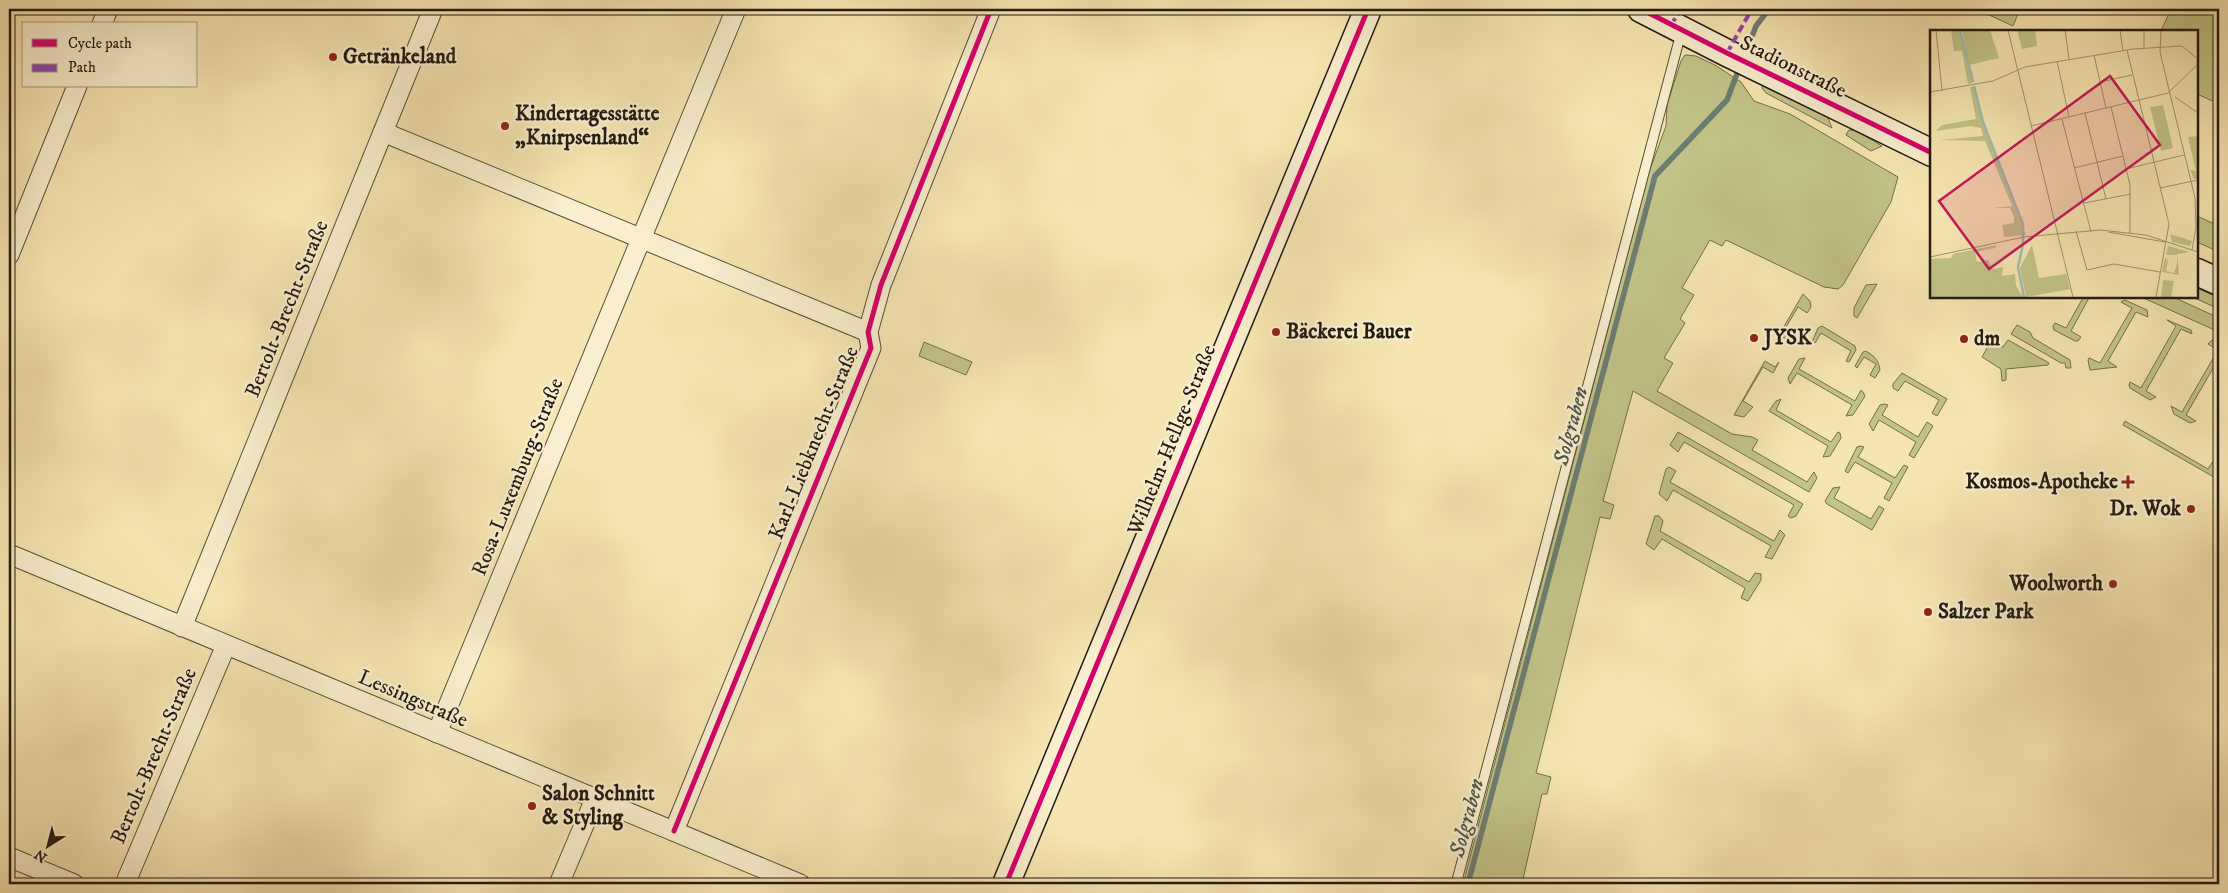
<svg xmlns="http://www.w3.org/2000/svg" width="2228" height="893" font-family="'IM FELL DW Pica',serif">
<style>
.green{fill:#c2c388;stroke:#726f4c}
.lines{fill:none;stroke-linecap:round;stroke-linejoin:round}
.stream{stroke:#6d7d72;stroke-width:5.5}
.lane-casing{stroke:#584e39;stroke-width:11}
.street-casing{stroke:#584e39;stroke-width:21}
.secondary-casing{stroke:#231b11;stroke-width:29}
.lane{stroke:#f9eecd;stroke-width:9}
.street{stroke:#f9eecd;stroke-width:19}
.secondary{stroke:#f9eecd;stroke-width:26}
.quiet{stroke:#8e44ad;stroke-width:4;stroke-dasharray:8 4;stroke-linecap:butt}
.cycleway-casing{stroke:#f9eecd;stroke-width:8}
.cycleway{stroke:#d6006c;stroke-width:5}
.poi-dot{fill:#8f2418;stroke:#f9eecd;stroke-width:2}
.labels{text-anchor:middle;dominant-baseline:central;stroke-width:4.5;stroke-linejoin:round;paint-order:stroke}
.poi-label{font-size:21px;font-weight:bold;fill:#231b11;stroke:#f9eecd;text-anchor:start}
.street-label{font-size:21px;fill:#231b11;stroke:#f9eecd}
.water-label{font-size:22px;font-style:italic;fill:#4e544a;stroke:#f9eecd}
.inset-river{fill:none;stroke:#9ebeb3;stroke-width:2.5}
.inset-road{fill:none;stroke:#a29472;stroke-width:1}
.view{fill:#c2185b;fill-opacity:0.15;stroke:#c2185b;stroke-width:2.5}
.inset-edge{fill:none;stroke:#231b11;stroke-width:2.5}
</style>
<rect width="100%" height="100%" fill="#f6e5b2"/>
<filter id="stains"><feTurbulence type="fractalNoise" baseFrequency=".004" numOctaves="4"/><feColorMatrix values="0 0 0 0 .2 0 0 0 0 .09 0 0 0 0 .02 0 0 0 .5 -.17"/></filter>
<radialGradient id="worn" r=".72"><stop offset=".6" stop-color="#630" stop-opacity="0"/><stop offset="1" stop-color="#630" stop-opacity=".3"/></radialGradient>
<g class="green">
<path d="M1976 9H2020L2013 26Z"/>
<path d="M2171 9H2219V104L2197 94V31H2161Z"/>
<path d="M1685 55 1696 56 1715 65 1741 82 1754 101 1790 114 1898 177 1891 202 1843 285 1838 289 1824 287 1726 240 1722 246 1710 240 1682 288 1694 295 1680 319 1685 323 1664 358 1673 363 1657 391 1732 434 1752 437 1758 440 1752 450 1807 482 1814 472 1817 478 1809 492 1633 391 1603 501 1614 505 1610 519 1600 517 1536 773 1551 777 1547 794H1542L1522 884H1463L1649 172 1666 126 1667 105 1681 61Z"/>
<path d="M1764 82 1826 113 1832 128 1766 93 1762 88Z"/>
<path d="M1849 130H1855L1882 146 1871 151 1846 135Z"/>
<path d="M2197 216 2219 226V252L2197 242Z"/>
<path d="M1877 284 1857 318 1854 316V308L1866 285Z"/>
<path d="M2197 288 2219 298V309L2190 296H2197Z"/>
<path d="M1803 294 1810 301 1811 307 1807 313 1798 307 1783 332 1793 339 1789 345 1790 341 1779 335Z"/>
<path d="M2084 296H2090L2071 331 2081 337 2078 341H2075L2054 330 2053 326 2055 323 2066 328Z"/>
<path d="M2139 296H2171L2219 318V332Z"/>
<path d="M2125 300 2147 310 2148 317 2136 312 2108 361 2117 367 2090 370 2088 360 2089 358 2100 363 2132 308 2121 302Z"/>
<path d="M2167 320 2191 330 2192 334 2181 329 2146 391 2156 397 2150 400 2130 388 2129 385 2130 382 2141 388 2176 326Z"/>
<path d="M2017 325 2030 332 2033 338 2070 360 2071 368H2066L2065 363H2061L2011 334Z"/>
<path d="M1822 326 1855 346 1856 350 1849 362 1846 361 1851 351 1821 333 1815 343 1812 342 1818 328Z"/>
<path d="M2008 340 2049 363 2048 365 2006 369V380L2002 381 2001 369 1982 357 1991 341 2003 347Z"/>
<path d="M2212 340 2219 342V358L2186 415 2196 421 2190 423 2174 414 2171 406 2182 412 2218 350 2208 344Z"/>
<path d="M924 342 972 362 966 375 919 356Z"/>
<path d="M1866 351C1875 357 1878 359 1880 370L1875 378 1870 375 1876 364 1864 357 1857 368 1855 366 1863 352Z"/>
<path d="M1805 358 1799 369 1855 401 1861 390 1863 392 1865 396 1853 415 1846 416 1852 405 1797 373 1790 384 1788 378 1799 359Z"/>
<path d="M1765 361 1775 367 1779 362 1773 373 1763 367 1743 401 1753 407 1744 417 1734 415Z"/>
<path d="M1902 373 1947 399 1937 416 1932 413 1939 400 1905 381 1898 391 1893 388V384Z"/>
<path d="M1781 399 1776 410 1831 442 1838 432 1840 433 1841 438 1830 456 1823 457 1828 446 1769 411 1776 401Z"/>
<path d="M1884 404 1888 405 1882 415 1918 437 1927 422 1933 426 1914 458 1909 455 1916 442 1879 420 1873 431 1869 424 1880 405Z"/>
<path d="M2125 421 2208 469 2215 458 2219 461V480L2123 425Z"/>
<path d="M1678 432 1803 504 1796 516 1791 518 1788 516 1794 505 1684 442 1678 452 1670 445Z"/>
<path d="M1860 446 1864 447 1858 457 1895 478 1904 465 1908 467 1889 501 1884 498 1892 483 1855 462 1848 473 1845 471 1857 447Z"/>
<path d="M1669 467 1676 471 1670 482 1774 541 1780 530 1785 535 1772 559 1765 557 1771 546 1673 490 1667 501 1659 494 1666 469Z"/>
<path d="M1840 487 1834 498 1871 519 1879 506 1884 509 1872 530 1827 504 1825 501 1833 488Z"/>
<path d="M1655 516H1659L1663 521 1660 531 1749 582 1755 573 1761 574V580L1748 601 1741 598 1745 588 1662 539 1654 550 1646 544Z"/>
</g>
<g class="lines">
<g class="stream">
<path d="M1745 55 1756 26 1769 9"/>
<path d="M1468 884 1655 176 1727 100 1740 66"/>
</g>
<g class="lane-casing">
<path id="lane" d="M1456 884 1681 33"/>
</g>
<g class="street-casing">
<g id="street">
<path d="M102 24 108 9"/>
<path d="M383 132 868 332"/>
<path d="M9 255 77 86"/>
<path d="M9 554 800 884"/>
<path d="M182 627 433 9"/>
<path d="M437 733 736 9"/>
<path d="M674 831 871 348 868 332 881 285 991 9"/>
<path d="M9 857 74 884"/>
<path d="M125 884 226 645"/>
<path d="M559 884 595 799"/>
</g>
</g>
<g class="secondary-casing">
<g id="secondary">
<path d="M1641 9 1727 53 1932 153"/>
<path d="M2197 272 2219 282"/>
<path d="M1006 884 1368 9"/>
</g>
</g>
<use href="#lane" class="lane"/>
<use href="#street" class="street"/>
<use href="#secondary" class="secondary"/>
<g class="quiet">
<path d="M1671 25 1681 9"/>
<path d="M1727 53 1749 14 1754 9"/>
</g>
<g class="cycleway-casing">
<g id="cycleway">
<path d="M1641 9 1727 53 1932 153"/>
<path d="M674 831 871 348 868 332 881 285 991 9"/>
<path d="M1006 884 1368 9"/>
</g>
</g>
<use href="#cycleway" class="cycleway"/>
</g>
<g class="poi-dot">
<circle cx="333" cy="57" r="5"/>
<circle cx="505" cy="126" r="5"/>
<circle cx="1276" cy="332" r="5"/>
<circle cx="1754" cy="338" r="5"/>
<circle cx="1964" cy="339" r="5"/>
<path d="M2125.5 474.5h5v5h5v5h-5v5h-5v-5h-5v-5h5z"/>
<circle cx="2191" cy="509" r="5"/>
<circle cx="2113" cy="584" r="5"/>
<circle cx="1928" cy="612" r="5"/>
<circle cx="532" cy="806" r="5"/>
</g>
<g class="labels">
<g class="poi-label">
<text x="343" y="57">Getränkeland</text>
<text x="515" y="114">Kindertagesstätte<tspan x="515" dy="24">„Knirpsenland“</tspan></text>
<text x="1286" y="332">Bäckerei Bauer</text>
<text x="1764" y="338">JYSK</text>
<text x="1974" y="339">dm</text>
<text x="2118" y="482" text-anchor="end">Kosmos-Apotheke</text>
<text x="2181" y="509" text-anchor="end">Dr. Wok</text>
<text x="2103" y="584" text-anchor="end">Woolworth</text>
<text x="1938" y="612">Salzer Park</text>
<text x="542" y="794">Salon Schnitt<tspan x="542" dy="24">&amp; Styling</tspan></text>
</g>
<g class="street-label">
<text transform="translate(1793 67) rotate(26)">Stadionstraße</text>
<text transform="translate(287 309) rotate(-68)">Bertolt-Brecht-Straße</text>
<text transform="translate(1172 440) rotate(-68)">Wilhelm-Hellge-Straße</text>
<text transform="translate(814 443) rotate(-68)">Karl-Liebknecht-Straße</text>
<text transform="translate(518 477) rotate(-68)">Rosa-Luxemburg-Straße</text>
<text transform="translate(413 699) rotate(23)">Lessingstraße</text>
<text transform="translate(154 756) rotate(-67)">Bertolt-Brecht-Straße</text>
</g>
<g class="water-label">
<text transform="translate(1571 426) rotate(-75)">Solgraben</text>
<text transform="translate(1467 818) rotate(-75)">Solgraben</text>
</g>
</g>
<g transform="translate(1930 30)">
<rect width="268" height="268" fill="#f6e5b2"/>
<path d="M21 0H30L42 53 38 54 32 21H24ZM32 0H60L69 28 39 35ZM87 0H105L107 16 92 19ZM45 56 54 92 96 205 74 207 72 195 84 193V187L80 178H63L82 176 55 111 10 110 53 106 51 98 41 96 6 101 12 95 46 89 40 57ZM233 75 243 118 231 121 220 77ZM267 106V149H264L260 140 266 141 258 107ZM240 204 262 211 260 216 242 212ZM67 215 65 218 45 222 47 232 58 230 63 239 73 237 72 246 85 244 86 256 93 267H0V229L21 228 23 224ZM102 215 109 248 136 244 140 259 96 267 90 238ZM238 216 260 222 247 224 249 245 232 242 235 228 239 229 236 230 238 231 236 241 244 243 247 234V225H236ZM233 250 244 251 241 267H231Z" fill="#c2c388"/>
<path class="inset-river" d="M30 0 43 52M44 56 53 92 93 194V214L88 237 94 267"/>
<path class="inset-road" d="M6 0 12 61M78 0 143 267M135 0 139 29M190 0 193 21M231 0 230 22 265 168 266 198 262 220M214 19V0M197 20 239 194 226 267M164 25 176 78M127 31 139 87M170 52 202 45M0 62 63 51 95 37 203 19 252 16 268 29M245 67 268 83M181 77 200 155V204M155 83 176 169M132 89 161 202M101 96 238 63 268 34M144 138 193 126M196 139 254 125M230 158 268 150M154 173 201 164M146 201 157 240 184 234 230 242M178 202 235 212M0 227 94 207 170 200 216 205 268 222"/>
<path class="view" d="M180 46 230 115 59 239 9 171Z"/>
<rect width="268" height="268" class="inset-edge"/>
</g>
<rect width="2228" height="893" fill="none" stroke="#f6e5b2" stroke-width="30"/>
<rect x="10" y="10" width="2208" height="873" fill="none" stroke="#231b11" stroke-width="2.5"/>
<rect x="15" y="15" width="2198" height="863" fill="none" stroke="#231b11"/>
<rect x="22" y="22" width="175" height="65" fill="#f9eecd" stroke="#a39a82"/>
<rect x="32" y="39" width="25" height="8" fill="#d6006c" stroke="#a39a82"/>
<text x="68" y="48" font-size="15" fill="#231b11">Cycle path</text>
<rect x="32" y="64" width="25" height="8" fill="#8e44ad" stroke="#a39a82"/>
<text x="68" y="72" font-size="15" fill="#231b11">Path</text>
<g transform="translate(48 846) rotate(216)" stroke="#f9eecd" stroke-width="4" paint-order="stroke">
<path d="M0-4L9 19L0 12L-9 19Z" fill="#231b11"/>
<text y="-8" font-size="14" font-weight="bold" text-anchor="middle" fill="#231b11">N</text>
</g>
<rect width="100%" height="100%" filter="url(#stains)"/>
<rect width="100%" height="100%" fill="url(#worn)"/>
</svg>
